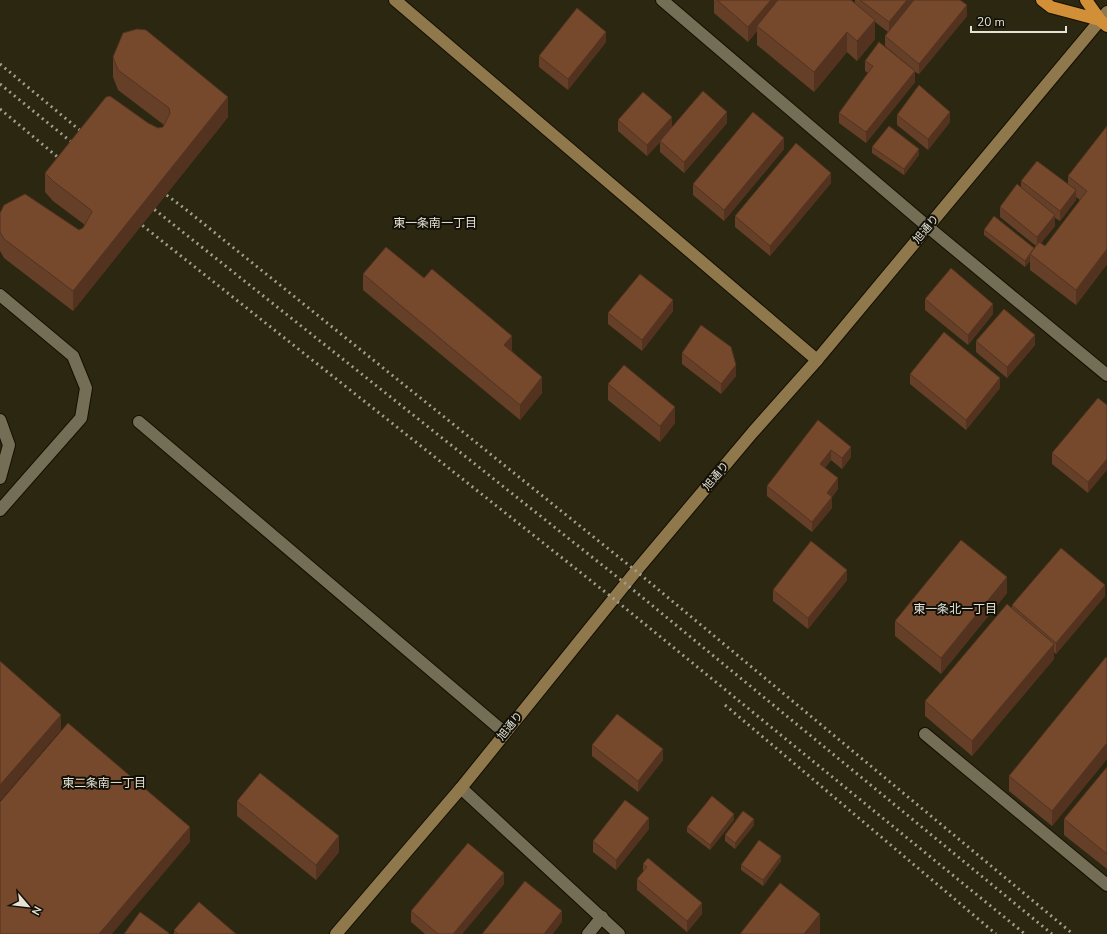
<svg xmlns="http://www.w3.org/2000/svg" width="1107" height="934" font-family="'Nunito Sans','Noto Sans JP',sans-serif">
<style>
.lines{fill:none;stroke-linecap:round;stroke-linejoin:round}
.lane-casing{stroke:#150f00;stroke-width:14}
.street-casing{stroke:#150f00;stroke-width:14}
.secondary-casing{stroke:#150f00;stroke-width:14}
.highway-casing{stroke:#150f00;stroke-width:14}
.lane{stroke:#746e56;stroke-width:12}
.street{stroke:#746e56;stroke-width:12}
.secondary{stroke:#90784d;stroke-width:12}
.highway{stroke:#d19038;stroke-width:12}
.rail{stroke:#a29e8e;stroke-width:3;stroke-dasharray:2 4;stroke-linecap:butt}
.wall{fill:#653f27;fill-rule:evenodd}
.shaded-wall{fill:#533320}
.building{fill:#76492d;stroke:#533320}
.labels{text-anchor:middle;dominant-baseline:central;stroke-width:4;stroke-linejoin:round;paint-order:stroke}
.street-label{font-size:11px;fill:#e6e3d6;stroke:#121007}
.neighbourhood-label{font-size:12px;fill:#e6e3d6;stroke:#121007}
</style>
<rect width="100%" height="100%" fill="#2c2711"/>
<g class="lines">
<g class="lane-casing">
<g id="lane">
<path d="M139 422 505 733"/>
<path d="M925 734 1107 885"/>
</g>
</g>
<g class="street-casing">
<g id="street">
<path d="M662 0 928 227 1107 375"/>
<path d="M0 295 73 356 86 388 81 418 0 510"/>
<path d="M0 420 9 445 0 478"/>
<path d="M461 788 619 934"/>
<path d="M588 934 602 917"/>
</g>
</g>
<g class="secondary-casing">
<g id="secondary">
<path d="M395 0 817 360"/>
<path d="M336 934 461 788 636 571 753 432 817 360 1107 12"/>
</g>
</g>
<g class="highway-casing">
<g id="highway">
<path d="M1042 0 1051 7 1100 20"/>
<path d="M1086 0 1100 20 1107 26"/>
</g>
</g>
<use href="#lane" class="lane"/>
<use href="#street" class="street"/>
<use href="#secondary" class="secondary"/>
<use href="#highway" class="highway"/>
<g class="rail">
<path d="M0 64 88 137"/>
<path d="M0 84 80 149"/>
<path d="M0 109 66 164"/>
<path d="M157 188 184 208 636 571 1073 934"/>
<path d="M145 202 626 584 1052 934"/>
<path d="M133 218 614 599 1025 934"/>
<path d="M725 705 996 934"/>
</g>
</g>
<g class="wall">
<path d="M714 0H851L855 3V0H960L967 16 919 74 915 72V82L866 143 839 123V113L868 73 865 71V61L914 70 885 46V36L888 32 875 22V39L857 61 847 52 814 92 757 45V31L748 42 714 13Z"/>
<path d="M606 42 568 90 539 67V56Z"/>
<path d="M113 57 228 117 73 311 4 258 0 251V213L79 230 83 228 85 225 53 201 45 192V173L163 127 164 125 118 90 113 77Z"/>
<path d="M897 115 950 122 928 150 897 125Z"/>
<path d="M618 120 672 127 727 123 684 173 660 152V142L647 156 618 131Z"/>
<path d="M1107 126V264L1076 305 1030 270V261L1025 267 984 235V230L1034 248 1036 246 1000 217V207L1021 187V181L1068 184V176ZM1076 197 1080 200 1045 246 1041 243 1055 226V218L1060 221 1076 200Z"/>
<path d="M872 147 919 155 904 175 872 153Z"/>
<path d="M784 149 724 221 693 195V184Z"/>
<path d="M831 183 770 256 735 227V216Z"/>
<path d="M363 274 512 351 542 393 520 420 363 290Z"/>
<path d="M925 299 993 314 968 345 925 310Z"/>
<path d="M673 311 642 351 608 324V313Z"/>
<path d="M976 341 1035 345 1007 378 976 352Z"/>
<path d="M682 353 736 376 721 394 682 364Z"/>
<path d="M910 374 1000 388 966 430 910 384Z"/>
<path d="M608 384 675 423 660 442 608 400Z"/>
<path d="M1098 398 1088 493 1052 464V453Z"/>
<path d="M818 420 851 457 842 469 831 460 825 468 838 489 832 497V508L812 532 767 496V486Z"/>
<path d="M847 580 808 629 773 601V590Z"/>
<path d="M1007 593 941 674 895 636V621Z"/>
<path d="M1105 596 1056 654 1054 652V659L972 756 925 716V701L1012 608V605Z"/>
<path d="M1107 658V759L1052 826 1009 791V776Z"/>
<path d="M592 745 663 760 638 792 592 756Z"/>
<path d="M1107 767V869L1064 835V819Z"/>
<path d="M237 801 339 852 316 880 237 816Z"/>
<path d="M734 820 710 850 687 832V827Z"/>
<path d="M754 825 735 849 725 841V835Z"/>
<path d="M649 829 616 870 593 852V841Z"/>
<path d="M648 858 702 914 687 932 637 890V879L643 872V864Z"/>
<path d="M781 861 763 886 741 870V865Z"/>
<path d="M504 884 462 934H425L411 922V911Z"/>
<path d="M174 930 236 934H174Z"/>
</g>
<g class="shaded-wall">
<path d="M771 0H784L757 26V31L748 42V27Z"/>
<path d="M907 0H916L889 33V22Z"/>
<path d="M967 5V16L919 74V64Z"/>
<path d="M875 20V39L857 61V41Z"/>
<path d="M606 32V42L568 90V79Z"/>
<path d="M847 32V52L814 92V72Z"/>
<path d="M915 71V82L866 143V132Z"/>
<path d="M228 97V117L73 311V291Z"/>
<path d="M727 112V123L684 173V162Z"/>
<path d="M950 112V122L928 150V139Z"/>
<path d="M672 117V128L647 156V145Z"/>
<path d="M784 138V149L724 221V210Z"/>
<path d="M919 149V155L904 175V169Z"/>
<path d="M831 173V183L770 256V246Z"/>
<path d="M1076 190V200L1060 221V211Z"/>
<path d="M1055 215V226L1037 248V237Z"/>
<path d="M1107 249V264L1076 305V290Z"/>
<path d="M1030 255V261L1025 267V261Z"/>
<path d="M673 300V311L642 351V340Z"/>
<path d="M993 304V314L968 345V335Z"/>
<path d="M1035 335V345L1007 378V367Z"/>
<path d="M512 336V352L504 345Z"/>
<path d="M736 365V376L721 394V384Z"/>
<path d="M542 377V393L520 420V405Z"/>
<path d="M1000 378V388L966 430V420Z"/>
<path d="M675 407V423L660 442V426Z"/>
<path d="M851 447V457L842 469V458Z"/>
<path d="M831 450V460L820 474V464Z"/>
<path d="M1107 459V470L1088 493V482Z"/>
<path d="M838 478V489L827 503V493Z"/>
<path d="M832 497V508L812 532V522Z"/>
<path d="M847 570V580L808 629V618Z"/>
<path d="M1007 577V593L941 674V658Z"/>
<path d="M1105 585V596L1056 654V643Z"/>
<path d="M1054 644V659L972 756V741Z"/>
<path d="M61 715V730L0 801V785Z"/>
<path d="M1107 743V759L1052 826V811Z"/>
<path d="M663 749V760L638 792V781Z"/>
<path d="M734 814V820L710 850V845Z"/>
<path d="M649 818V829L616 870V860Z"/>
<path d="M754 819V825L735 849V843Z"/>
<path d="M190 827V842L112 934H99Z"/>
<path d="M339 836V852L316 880V865Z"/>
<path d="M781 856V861L763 886V880Z"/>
<path d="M504 873V884L462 934H453Z"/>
<path d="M702 903V914L687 932V921Z"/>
<path d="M562 911V922L553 934H544Z"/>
<path d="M820 914V934H804Z"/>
</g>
<g class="building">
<path d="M717 0H771L748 27Z"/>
<path d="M778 0H851L875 20 857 41 847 32 814 72 757 26Z"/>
<path d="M860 0H907L889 22Z"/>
<path d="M914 0H960L967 5 919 64 885 36Z"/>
<path d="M577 8 606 32 568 79 539 56Z"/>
<path d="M137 29 146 30 228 97 73 291 4 239 0 232V213L4 205 25 194 79 230 83 228 92 212 91 210 53 181 45 173 106 97 110 96 148 123 158 128 163 127 170 113 169 108 118 70 113 57 123 33Z"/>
<path d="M879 42 915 71 866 132 839 113 873 66 865 61Z"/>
<path d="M919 85 950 112 928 139 897 115Z"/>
<path d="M703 91 727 112 684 162 660 141Z"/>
<path d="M643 92 672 117 647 145 618 120Z"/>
<path d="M753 112 784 138 724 210 693 184Z"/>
<path d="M889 126 919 149 904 169 872 147Z"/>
<path d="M1107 126V249L1076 290 1030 254 1039 242 1045 246 1087 191 1068 176Z"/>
<path d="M796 143 831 173 770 246 735 216Z"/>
<path d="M1037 161 1076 190 1060 211 1021 181Z"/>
<path d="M1017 184 1055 215 1037 237 1000 207Z"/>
<path d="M994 216 1034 248 1025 261 984 230Z"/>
<path d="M386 247 424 278 432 269 512 336 504 345 542 377 520 405 363 274Z"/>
<path d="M951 268 993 304 968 335 925 299Z"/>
<path d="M640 274 673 300 642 340 608 313Z"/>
<path d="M1004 309 1035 335 1007 367 976 341Z"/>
<path d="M701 325 731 347 736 365 721 384 682 353Z"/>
<path d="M944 332 1000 378 966 420 910 374Z"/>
<path d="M624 365 675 407 660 426 608 384Z"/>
<path d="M1098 398 1107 405V459L1088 482 1052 453Z"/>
<path d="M818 420 851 447 842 458 831 450 820 464 838 478 827 493 832 497 812 522 767 486Z"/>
<path d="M961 540 1007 577 941 658 895 621Z"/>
<path d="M811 541 847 570 808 618 773 590Z"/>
<path d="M1061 548 1105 585 1056 643 1012 605Z"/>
<path d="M1007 604 1054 644 972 741 925 701Z"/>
<path d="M1106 657 1107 658V743L1052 811 1009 776Z"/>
<path d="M0 661 61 715 0 785Z"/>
<path d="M617 714 663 749 638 781 592 745Z"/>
<path d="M68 723 190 827 99 934H0V802Z"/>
<path d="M1107 767V854L1064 819Z"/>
<path d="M260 773 339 836 316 865 237 801Z"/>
<path d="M712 796 734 814 710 845 687 827Z"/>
<path d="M625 800 649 818 616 860 593 841Z"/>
<path d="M743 811 754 819 735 843 725 835Z"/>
<path d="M759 840 781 856 763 880 741 865Z"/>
<path d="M468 843 504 873 453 934H438L411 911Z"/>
<path d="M648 858 702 903 687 921 637 879 647 867 643 864Z"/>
<path d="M525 881 562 911 544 934H482Z"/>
<path d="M780 883 820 914 804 934H740Z"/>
<path d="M199 902 236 934H178L174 930Z"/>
<path d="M140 912 169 933 168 934H124Z"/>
</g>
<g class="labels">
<g class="street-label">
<text transform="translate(926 229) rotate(-50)">旭通り</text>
<text transform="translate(716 476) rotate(-50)">旭通り</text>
<text transform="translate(510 726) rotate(-51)">旭通り</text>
</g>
<g class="neighbourhood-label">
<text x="435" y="223">東一条南一丁目</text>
<text x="955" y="609">東一条北一丁目</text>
<text x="104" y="783">東二条南一丁目</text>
</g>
</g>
<g transform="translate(28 906) rotate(118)" stroke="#121007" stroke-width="3" paint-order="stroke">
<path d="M0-3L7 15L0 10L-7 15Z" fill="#e6e3d6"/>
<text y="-6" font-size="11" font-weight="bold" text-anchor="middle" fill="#e6e3d6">N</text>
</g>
<path d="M971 26v6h95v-6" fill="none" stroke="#e6e3d6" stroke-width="2"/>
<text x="977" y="26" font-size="12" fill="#e6e3d6" stroke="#121007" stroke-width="3" paint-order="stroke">20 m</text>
</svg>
